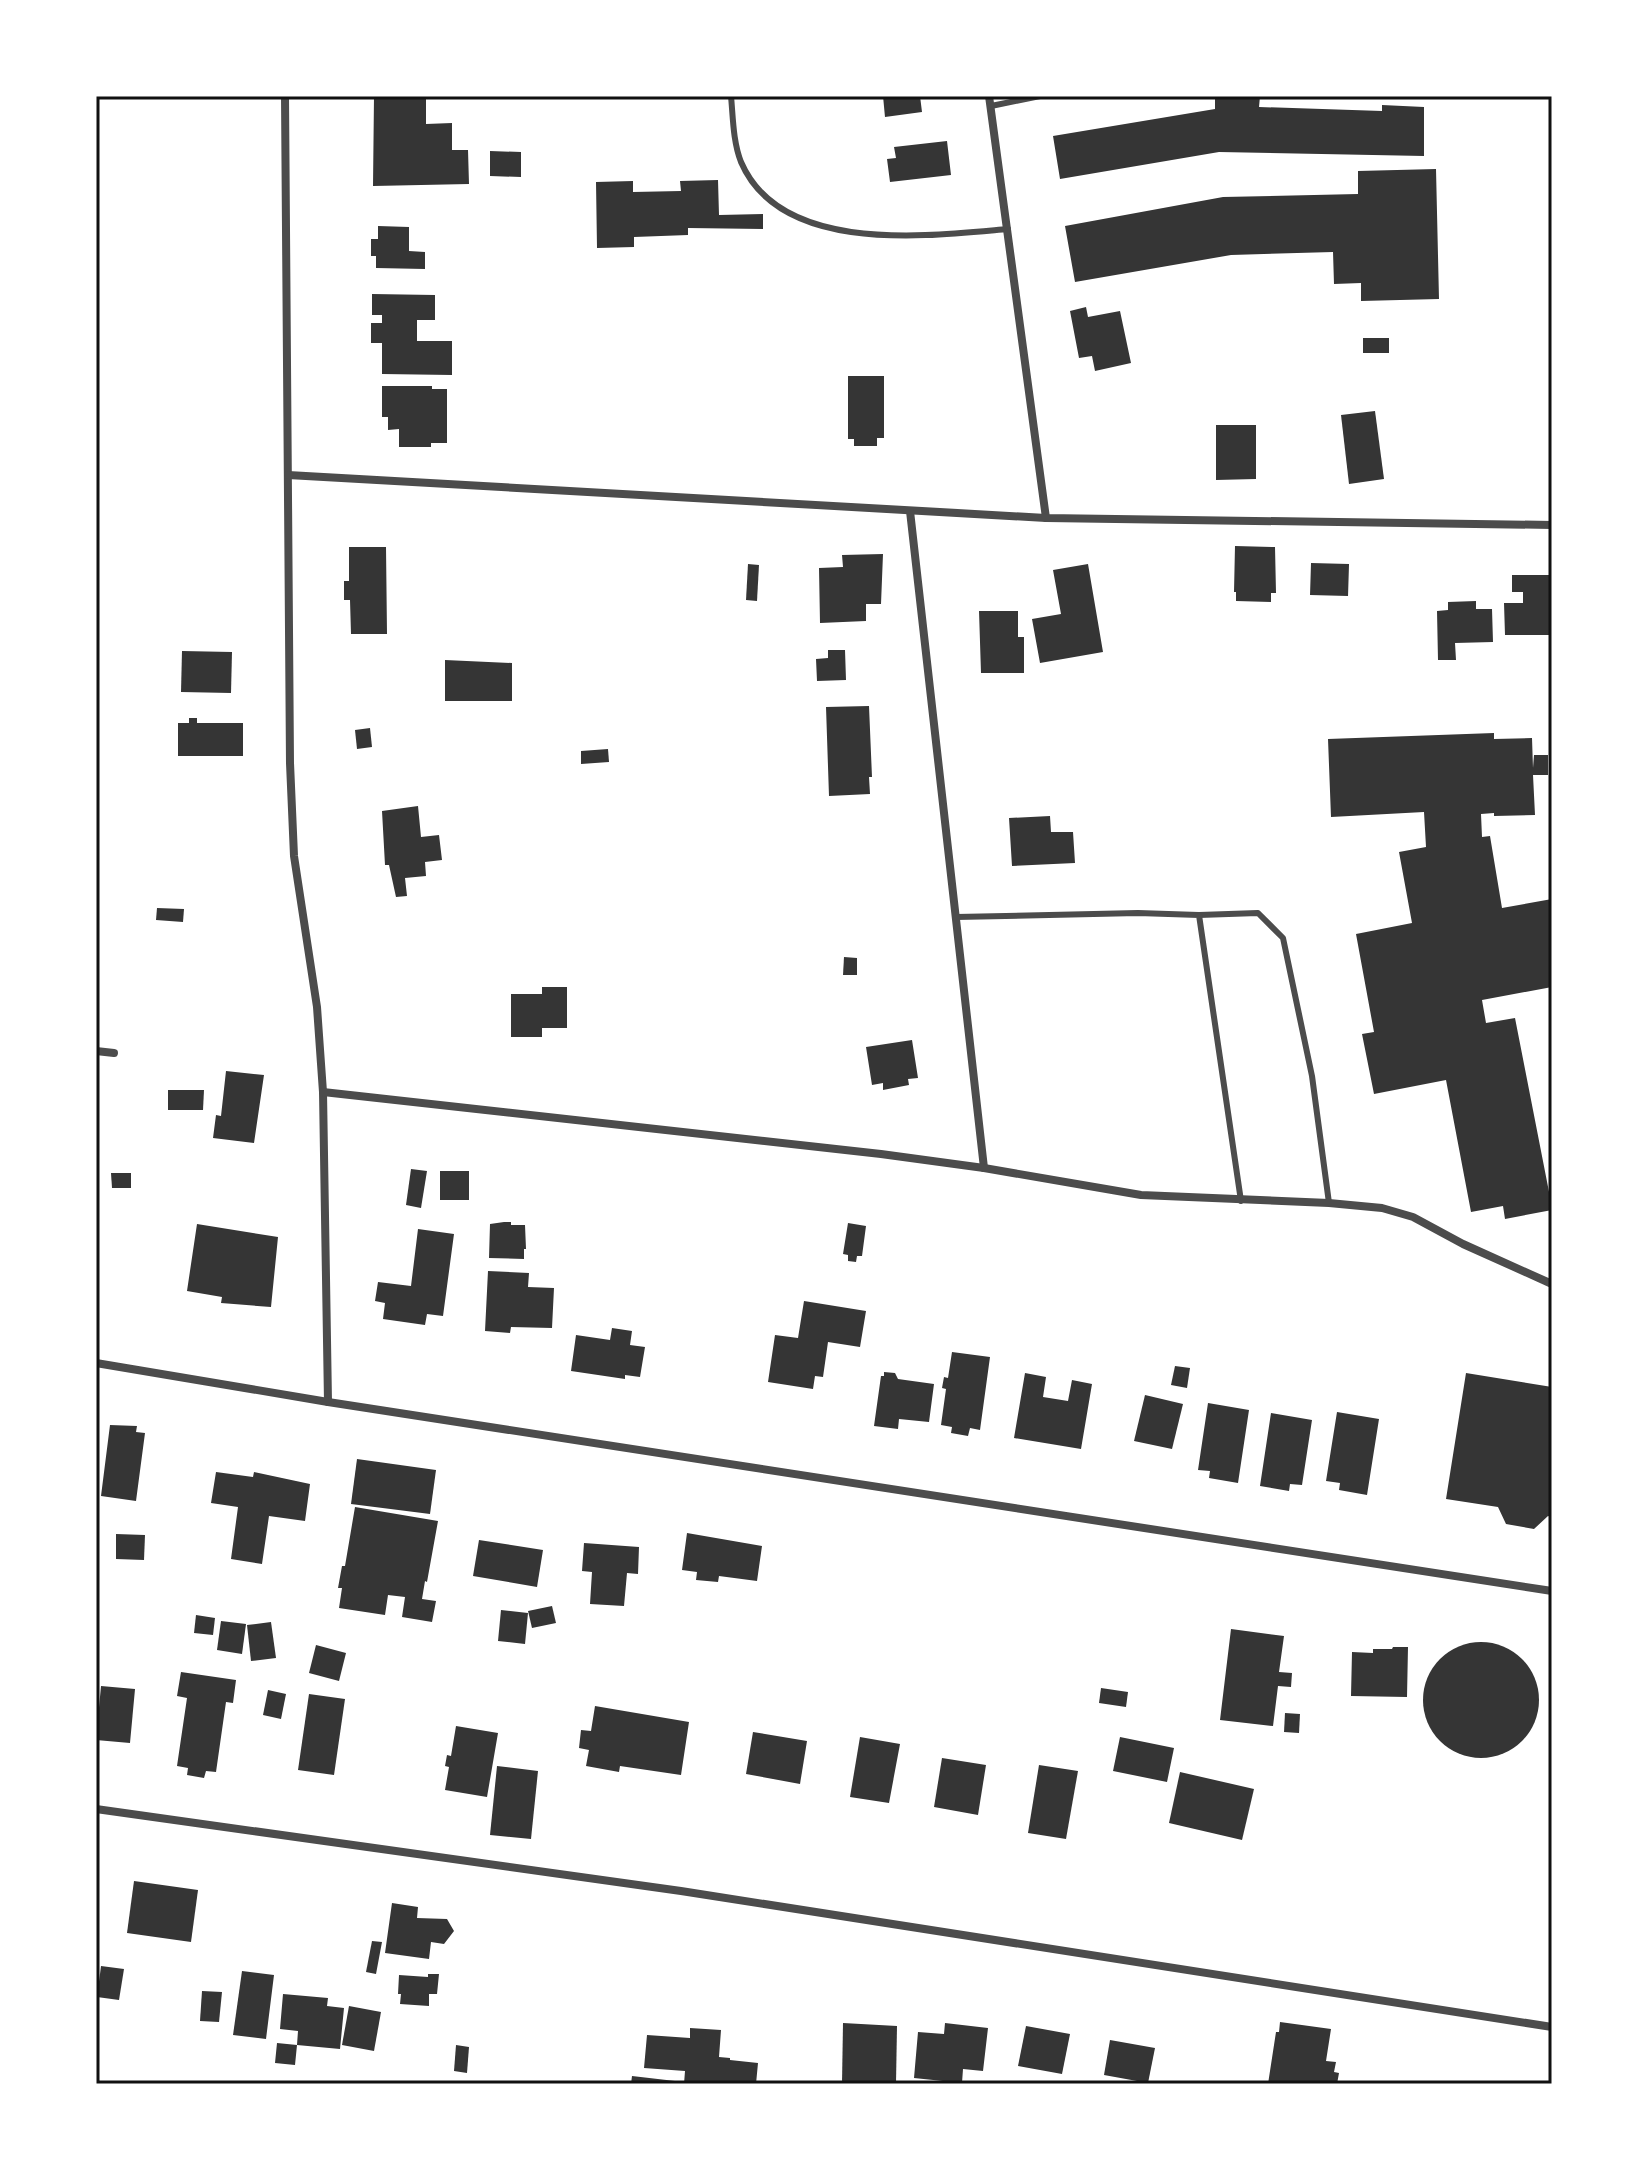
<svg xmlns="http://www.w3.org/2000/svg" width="1648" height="2180" font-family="'Libre Baskerville',serif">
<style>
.building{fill:#353535}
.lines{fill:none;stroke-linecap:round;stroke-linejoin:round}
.service{stroke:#4c4c4c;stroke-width:6}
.minor{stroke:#4c4c4c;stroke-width:8}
.neatline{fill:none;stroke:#111;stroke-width:3}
</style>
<rect width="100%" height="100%" fill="#fff"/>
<g class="building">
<path d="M374 96H426V124L452 123V150H468L469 184 373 186Z"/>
<path d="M883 96H920L922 112 885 117Z"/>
<path d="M1215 96H1260L1259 107 1382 111V105L1424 107V156L1219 152 1060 179 1053 136 1215 109Z"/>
<path d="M947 141 951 175 890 182 887 159 896 158 894 147Z"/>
<path d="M490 151 521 152V177L490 176Z"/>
<path d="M1436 169 1439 299 1361 301V283L1334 284 1333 252 1231 255 1075 282 1065 226 1223 197 1358 194V171Z"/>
<path d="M718 180 719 215 763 214V229L688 228V235L634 237V247L597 248 596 182 633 181V192L681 191 680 181Z"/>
<path d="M378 226 409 227V251L425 252V269L376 268V256H371V239H378Z"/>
<path d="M372 294 435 295V320H417V341H452V375L382 374V343H371V323H382V315H372Z"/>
<path d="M1086 307 1088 317 1120 311 1131 363 1095 371 1092 356 1079 358 1070 311Z"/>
<rect x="1363" y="338" width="26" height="15"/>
<path d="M848 376H884V438H877V446H854V439H848Z"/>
<path d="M382 386H432V389H447V443H431V447H399V429L388 430V417H382Z"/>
<path d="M1375 411 1384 479 1349 484 1341 415Z"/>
<path d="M1216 425H1256V479L1216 480Z"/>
<path d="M1235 546 1275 547 1276 593H1271V602L1236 601V592H1234Z"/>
<path d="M349 547H386L387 634H351L350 600H344V581H349Z"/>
<path d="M883 554 881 604H866V621L820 623 819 568 843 567 842 555Z"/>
<path d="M1311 563 1349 564 1348 596 1310 595Z"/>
<path d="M748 564 759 565 757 601 746 600Z"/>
<path d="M1088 564 1103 652 1040 663 1032 619 1061 614 1053 570Z"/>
<path d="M1512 575H1552L1551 635H1505L1504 603H1523V592H1512Z"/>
<path d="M1476 601V609H1492L1493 642 1455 643 1456 660H1438L1437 611 1448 610V602Z"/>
<path d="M979 611H1018V637H1024V673H981Z"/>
<path d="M828 650H845L846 680 817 681 816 659 828 658Z"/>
<path d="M182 651 232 652 231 693 181 692Z"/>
<path d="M445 660 512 663V701H445Z"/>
<path d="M869 706 872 777H869L870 794 829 796 826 707Z"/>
<path d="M189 718H197V723H243V756H178V723H189Z"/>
<path d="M370 728 372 747 357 749 355 730Z"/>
<path d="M1494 733V739L1532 738 1533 768 1534 755H1548V775H1533L1535 815 1494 816V813L1481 814 1482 837 1490 836 1502 908 1552 899V987L1482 1000 1486 1023 1515 1018 1550 1197H1552V1210L1505 1219 1503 1206 1471 1212 1446 1080 1374 1094 1362 1034 1374 1032 1356 934 1412 923 1399 852 1426 847 1424 812 1331 817 1328 739Z"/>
<path d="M608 749 609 762 581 764V751Z"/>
<path d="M418 806 421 837 439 835 442 860 425 862 426 876 405 878 407 896 396 897 389 865H385L382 811Z"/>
<path d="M1050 816 1051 832H1073L1075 863 1012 866 1009 818Z"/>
<path d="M157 908 184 909 183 922 156 920Z"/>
<path d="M844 957 857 958V975H843Z"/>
<path d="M542 987H567V1028H542V1037H511V994H542Z"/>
<path d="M912 1040 918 1078 908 1079 909 1085 883 1090V1083L872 1085 866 1047Z"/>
<path d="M226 1071 264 1075 254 1143 213 1138 216 1115 221 1116Z"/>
<path d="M168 1090H204L203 1110H168Z"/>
<path d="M411 1169 427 1171 421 1208 406 1205Z"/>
<rect x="440" y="1171" width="29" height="29"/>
<path d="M111 1173H131V1188H112Z"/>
<path d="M504 1222H511V1225H525L526 1249H524V1259L489 1258 490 1224Z"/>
<path d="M848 1223 866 1226 862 1256H857L856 1262 848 1261V1255L843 1254Z"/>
<path d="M197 1224 278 1237 271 1307 221 1303 222 1297 187 1291Z"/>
<path d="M418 1229 454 1234 443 1316 427 1314 425 1325 383 1319 385 1303 375 1301 378 1282 411 1286Z"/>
<path d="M488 1271 529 1273 528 1287 554 1288 552 1328 511 1327 510 1333 485 1331Z"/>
<path d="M804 1301 866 1311 860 1347 828 1342 823 1377 815 1376 813 1389 768 1382 775 1335 798 1338Z"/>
<path d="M612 1328 632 1331 630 1345 645 1347 640 1377 625 1375V1379L571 1371 576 1335 610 1340Z"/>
<path d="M952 1352 990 1357 980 1430 970 1428 968 1436 951 1433 952 1427 941 1425 946 1389 942 1388 944 1377 948 1378Z"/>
<path d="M1175 1366 1190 1368 1187 1388 1171 1385Z"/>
<path d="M884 1372 895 1373 898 1379 934 1384 929 1422 899 1419 898 1429 874 1426 881 1376H884Z"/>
<path d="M1025 1373 1046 1377 1043 1397 1068 1401 1072 1380 1092 1384 1081 1449 1014 1438Z"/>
<path d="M1466 1373 1552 1387V1517L1548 1516 1534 1529 1506 1524 1498 1507 1446 1499Z"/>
<path d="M1145 1395 1183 1404 1172 1449 1134 1441Z"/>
<path d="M1208 1403 1249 1410 1238 1483 1209 1478 1210 1471 1198 1470Z"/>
<path d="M1337 1412 1379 1419 1367 1495 1339 1490 1340 1483 1326 1481Z"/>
<path d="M1271 1413 1312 1420 1302 1485 1290 1484 1289 1491 1260 1486Z"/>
<path d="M110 1425 137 1426 136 1432 145 1433 136 1501 101 1496Z"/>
<path d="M357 1459 436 1470 430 1514 351 1504Z"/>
<path d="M216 1472 253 1477 254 1472 310 1484 305 1521 269 1516 262 1564 231 1559 238 1507 211 1503Z"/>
<path d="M355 1507 438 1521 427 1582 425 1581 422 1599 436 1601 432 1622 402 1617 405 1597 388 1595 385 1615 339 1608 342 1588H338L342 1566H345Z"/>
<path d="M687 1533 762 1546 757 1581 719 1576 718 1582 696 1580 697 1572 682 1570Z"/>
<path d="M116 1534 145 1535 144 1560 116 1559Z"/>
<path d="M479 1540 543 1550 537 1587 473 1576Z"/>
<path d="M584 1543 639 1547 638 1574 627 1573 624 1606 590 1604 592 1572 582 1571Z"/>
<path d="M552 1606 556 1623 532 1628 528 1611Z"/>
<path d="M501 1610 528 1613 525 1644 498 1641Z"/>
<path d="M196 1615 215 1618 213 1635 194 1633Z"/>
<path d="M221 1621 246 1624 242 1654 217 1650Z"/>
<path d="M271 1622 276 1658 251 1661 247 1625Z"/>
<path d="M1231 1629 1284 1636 1279 1672 1292 1673 1291 1687 1278 1686 1273 1726 1220 1720Z"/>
<circle cx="1481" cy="1700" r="58"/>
<path d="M316 1645 346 1653 339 1681 309 1673Z"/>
<path d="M1393 1647H1408L1407 1697 1351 1696 1352 1652 1373 1653V1649H1392Z"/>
<path d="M181 1672 236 1680 233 1703 226 1702 216 1772 206 1771 204 1778 187 1775 188 1768 177 1766 187 1698 177 1696Z"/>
<path d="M101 1686 135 1689 130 1743 96 1740Z"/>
<path d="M1101 1688 1128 1692 1126 1707 1099 1703Z"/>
<path d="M268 1690 286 1694 281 1719 263 1715Z"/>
<path d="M309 1694 345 1699 334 1775 298 1770Z"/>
<path d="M595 1706 689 1722 681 1775 620 1766 619 1772 586 1766 589 1750 579 1748 581 1730 591 1731Z"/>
<path d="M1285 1713 1300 1714 1299 1733 1284 1732Z"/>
<path d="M456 1726 498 1733 487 1797 445 1790 449 1767 445 1766 447 1755 451 1756Z"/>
<path d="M753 1732 807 1741 800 1784 746 1774Z"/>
<path d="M860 1737 900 1744 889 1803 850 1797Z"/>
<path d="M1120 1737 1174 1748 1167 1782 1113 1771Z"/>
<path d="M942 1758 986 1765 978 1815 934 1807Z"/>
<path d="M1039 1765 1078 1771 1066 1839 1028 1833Z"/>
<path d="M497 1766 538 1771 531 1839 490 1835Z"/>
<path d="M1180 1772 1254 1789 1242 1840 1169 1823Z"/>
<path d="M134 1881 198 1890 191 1942 127 1933Z"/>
<path d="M392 1903 418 1907 417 1918 447 1919 454 1931 444 1944 431 1942 429 1959 385 1953Z"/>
<path d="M372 1941 382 1942 376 1974 366 1972Z"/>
<path d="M101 1966 124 1969 119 2000 97 1997Z"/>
<path d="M242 1971 274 1975 266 2039 233 2035Z"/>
<path d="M428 1974H439L437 1994H429V2006L400 2004 401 1994H398L399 1975 428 1977Z"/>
<path d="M202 1991 222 1992 219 2022 200 2021Z"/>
<path d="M283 1994 328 1998 327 2006 344 2008 340 2049 297 2045 295 2065 275 2063 277 2043 297 2045 298 2031 280 2029Z"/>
<path d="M349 2006 381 2012 374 2051 342 2045Z"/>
<path d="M1280 2022 1331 2029 1326 2061 1336 2062 1334 2072 1339 2073 1337 2084H1268L1276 2032H1279Z"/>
<path d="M843 2023 897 2026 896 2084H842Z"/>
<path d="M945 2023 988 2028 983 2071 963 2069 962 2083 914 2078 918 2032 944 2034Z"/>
<path d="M1026 2026 1070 2034 1062 2074 1018 2066Z"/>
<path d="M690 2028 721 2030 719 2057 730 2058V2060L758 2063 756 2084H684L685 2071 644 2068 647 2035 690 2038Z"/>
<path d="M1110 2040 1155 2048 1148 2083 1104 2075Z"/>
<path d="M456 2045 469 2047 467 2073 454 2071Z"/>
<path d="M632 2076 675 2081V2084H631Z"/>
</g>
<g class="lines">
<g class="service">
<path d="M731 96C733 117 733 142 741 162 781 255 928 236 1008 229"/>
<path d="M991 106 1040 96"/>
<path d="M1199 915 1258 913 1283 938 1312 1076 1329 1203"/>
<path d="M956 917 1138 913 1199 915 1241 1201"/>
</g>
<g class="minor">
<path d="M285 96 290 763 294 856 317 1007 323 1092 328 1402"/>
<path d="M989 96 1046 518"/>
<path d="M288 475 1046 518 1552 525"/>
<path d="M910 511 984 1168"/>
<path d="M96 1051 114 1053"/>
<path d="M323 1092 881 1154 984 1168 1141 1195 1329 1203 1382 1208 1413 1217 1463 1244 1552 1284"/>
<path d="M96 1363 328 1402 1552 1591"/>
<path d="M96 1809 681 1891 1552 2027"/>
</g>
</g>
<rect width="1648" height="2180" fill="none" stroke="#ffffff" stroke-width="196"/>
<rect x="98" y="98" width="1452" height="1984" class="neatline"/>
</svg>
